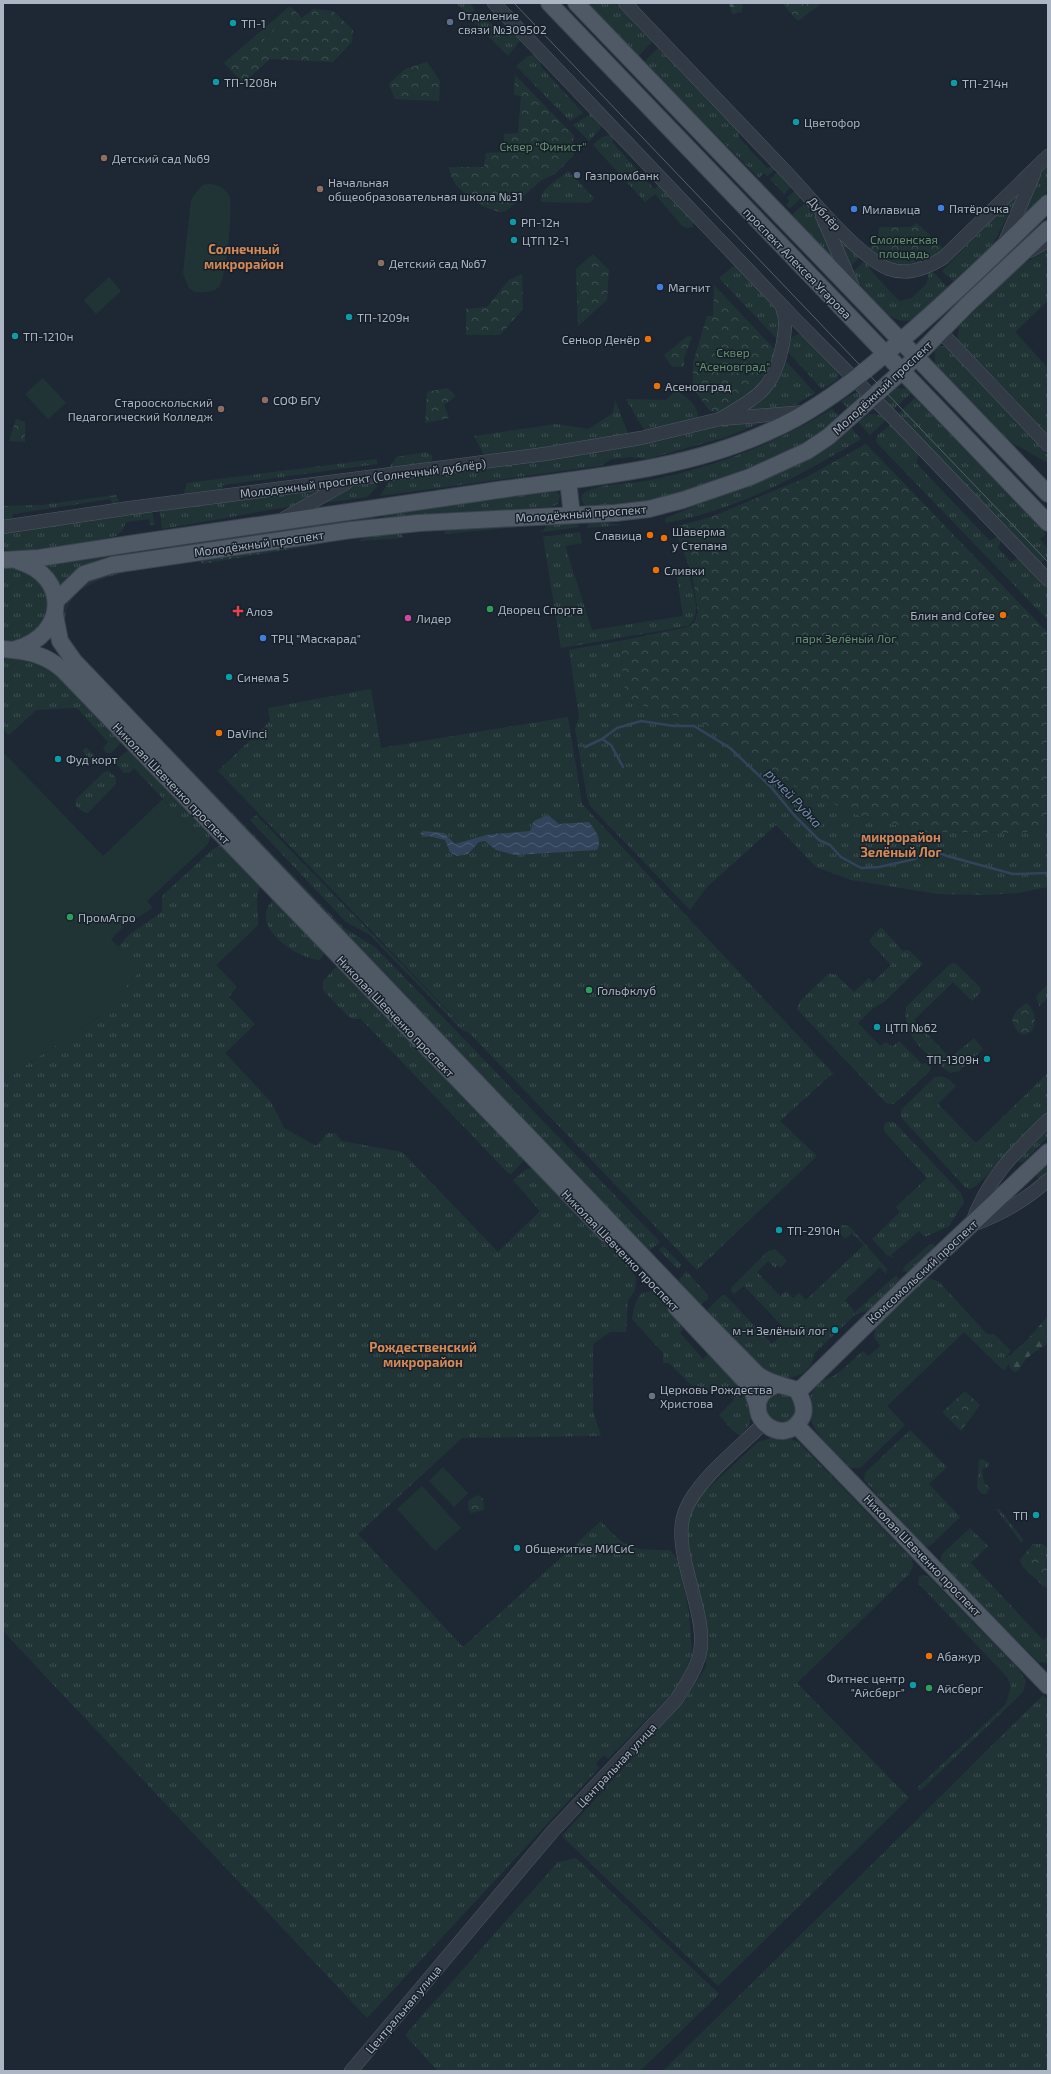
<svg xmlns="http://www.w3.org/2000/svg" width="1051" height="2074" font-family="'Exo 2',sans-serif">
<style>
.grass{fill:url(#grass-tufts)}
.forest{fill:url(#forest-firs)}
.park{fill:url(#park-crowns)}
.garden{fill:url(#garden-dots)}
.pitch{fill:#203436}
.water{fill:url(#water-waves)}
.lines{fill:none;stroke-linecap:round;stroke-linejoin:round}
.stream{stroke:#31445c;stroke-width:2.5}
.minor-casing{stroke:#4f5864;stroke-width:14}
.major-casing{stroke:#3b434f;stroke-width:18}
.minor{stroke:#313a45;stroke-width:13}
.major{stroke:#4f5966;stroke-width:16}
.tram{stroke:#535e6d;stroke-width:1}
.service-dot{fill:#5c6f8a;stroke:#171f29;stroke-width:1.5}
.culture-dot{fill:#0f9aa8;stroke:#171f29;stroke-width:1.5}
.education-dot{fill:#8d6e63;stroke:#171f29;stroke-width:1.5}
.shop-dot{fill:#3f7fe0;stroke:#171f29;stroke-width:1.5}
.food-dot{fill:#e8710a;stroke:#171f29;stroke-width:1.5}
.leisure-dot{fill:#2e9e5b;stroke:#171f29;stroke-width:1.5}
.health-dot{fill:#e0444e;stroke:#171f29;stroke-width:1.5}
.hotel-dot{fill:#d1479c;stroke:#171f29;stroke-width:1.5}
.worship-dot{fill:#6b7280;stroke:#171f29;stroke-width:1.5}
.labels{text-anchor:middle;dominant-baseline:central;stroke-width:3;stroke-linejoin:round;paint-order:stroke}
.poi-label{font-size:12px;fill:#abb5c3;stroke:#171f29;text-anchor:start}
.park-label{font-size:12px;fill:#63926d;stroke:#171f29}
.street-label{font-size:12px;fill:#abb5c3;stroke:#171f29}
.neighbourhood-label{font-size:13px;font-weight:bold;fill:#d38956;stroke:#171f29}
.water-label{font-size:13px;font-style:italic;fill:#738dac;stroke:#171f29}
</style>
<defs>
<pattern id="grass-tufts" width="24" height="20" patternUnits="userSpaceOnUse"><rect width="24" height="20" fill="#203436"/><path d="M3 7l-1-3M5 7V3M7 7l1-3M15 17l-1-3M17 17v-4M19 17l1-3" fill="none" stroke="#3e4f51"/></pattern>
<pattern id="forest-firs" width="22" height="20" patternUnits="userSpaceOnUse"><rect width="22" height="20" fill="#203436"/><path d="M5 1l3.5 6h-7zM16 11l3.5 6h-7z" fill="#3e4f51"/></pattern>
<pattern id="park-crowns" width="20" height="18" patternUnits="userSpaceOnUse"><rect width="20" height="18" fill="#203436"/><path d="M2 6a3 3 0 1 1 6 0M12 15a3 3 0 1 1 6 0" fill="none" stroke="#3e4f51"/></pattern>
<pattern id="garden-dots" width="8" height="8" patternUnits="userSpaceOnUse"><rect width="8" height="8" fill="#203436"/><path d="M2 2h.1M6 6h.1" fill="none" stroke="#3e4f51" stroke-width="1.8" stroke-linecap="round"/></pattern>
<pattern id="water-waves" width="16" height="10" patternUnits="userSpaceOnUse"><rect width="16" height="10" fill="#31445c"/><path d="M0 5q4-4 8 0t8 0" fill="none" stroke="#4c5d72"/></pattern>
</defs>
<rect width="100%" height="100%" fill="#1e2835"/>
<g class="grass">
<path d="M456 3H470L475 10 469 16Z"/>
<path d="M588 3H615L652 42 638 56Z"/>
<path d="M480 15C490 25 502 31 516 31L523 37 508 56 474 22Z"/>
<path d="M658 48 739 131V138L767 168 773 166 776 169 767 176 764 173 759 178 644 62Z"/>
<path d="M535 55 540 60 541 67 583 113 570 121 516 66 528 56Z"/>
<path d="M592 113 600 122 601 128 589 141 573 125Z"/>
<path d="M610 135 615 136 612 142 654 189 659 185 690 216 693 222V227L687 228 682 226 655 194 645 202 593 145 602 137Z"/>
<path d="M1048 164V191L1020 218 1041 170Z"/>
<path d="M568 171 594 198 590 203 541 202C540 187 558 181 568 171Z"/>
<path d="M779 171 792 186 784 194 770 179Z"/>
<path d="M1022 189 993 244 954 282 942 271Z"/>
<path d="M795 190 802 197 790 208 786 205 790 201 787 198Z"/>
<path d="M807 201 816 212 837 262 794 218 793 214Z"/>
<path d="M834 231 860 257 850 267Z"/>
<path d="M1048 250V301L1015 332 1048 368V435L957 340 959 326 1023 264Z"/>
<path d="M865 260 872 272 899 301 912 298 927 283 929 271H932L950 290C939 299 928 311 916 318 891 332 863 290 853 272Z"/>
<path d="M736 264 773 302 779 314 778 340 719 278Z"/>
<path d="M799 334 805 336 839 371 838 379 822 389 786 350 789 338Z"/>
<path d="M944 346 952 350 1048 455V463L1006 439 938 369 935 363V351L938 347Z"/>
<path d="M784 359 815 393 788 409 740 413C768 394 773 393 784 359Z"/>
<path d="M898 388 907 389 911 393 892 411 887 404 886 399 895 389Z"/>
<path d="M676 390C689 399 697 404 699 420L646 433 626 399 666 400Z"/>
<path d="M860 392 862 397 849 410 841 401 855 393Z"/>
<path d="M915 398 1046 534 1040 539 1048 549V556L1039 565 897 415Z"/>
<path d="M615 400 629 436 485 457 474 436 556 424 589 429 613 413Z"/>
<path d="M832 409 842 418C799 450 762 465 711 482 691 489 669 498 647 502 629 505 611 506 593 507L586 506 581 500 582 495C594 483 629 484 646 481 712 468 775 444 832 409Z"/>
<path d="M870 414 879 415 887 419 870 435 858 422Z"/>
<path d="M773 418 726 437 647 459 630 457 612 459 600 466 583 468 380 496 391 479 644 444 727 424Z"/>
<path d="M891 424 919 453 916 463 990 541 998 536 1001 540 998 548 1011 562 1018 558 1048 589 1047 600 1048 620 876 442 877 436Z"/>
<path d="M851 428 861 439C800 476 736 510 666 523L665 518C680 513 693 506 707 501 759 482 809 465 851 428Z"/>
<path d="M426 452 432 456V460L428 464 388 470 396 457Z"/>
<path d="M377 459V464L223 485 221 493 186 495 184 492 187 483Z"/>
<path d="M383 480 367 497 316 504 356 484Z"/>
<path d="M331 487 298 505 162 529 160 511Z"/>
<path d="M550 490 558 493 560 496 558 504 551 507 427 514 385 518 383 515Z"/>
<path d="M116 495 119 501 114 505 110 499 13 514 12 519 3 523V506L42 505Z"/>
<path d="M152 511 155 525H150L149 519 126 522 122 531 116 536 41 551 3 550V532Z"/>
<path d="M374 515 375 516 374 519 166 549 164 547Z"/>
<path d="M576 522 579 527 542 532 548 524Z"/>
<path d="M589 522 618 524 622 525 587 528Z"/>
<path d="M526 525 529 526 444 534 446 529Z"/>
<path d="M580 532 582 543 565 546 592 630 683 616 677 577 689 575C693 592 703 614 688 626L561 648 543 537Z"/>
<path d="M396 533H400L404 538 359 541 364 537Z"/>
<path d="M158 547 156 550C136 554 104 555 86 565 76 570 69 578 62 586L46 565Z"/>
<path d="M7 566 20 567 43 585 49 600 48 615 42 628 18 643H3V568Z"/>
<path d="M160 566C120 573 44 582 71 643L69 647 62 617 71 594 92 576Z"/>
<path d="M619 641 626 700 725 732 783 780 860 816 924 832 1020 833 1048 829V887L1018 893 985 895 938 894 851 880 816 867 776 825 706 888 690 910 591 807 587 797 575 729 579 717 569 650Z"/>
<path d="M13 657 47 663 122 740 120 744 111 753H106L103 748 108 742 78 709 73 708 36 710 9 735 3 729V660Z"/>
<path d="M371 689 381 748 568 717 582 804 833 1073 780 1121 817 1156 697 1270 218 771 270 721 268 708Z"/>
<path d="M86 747 99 760 98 767 82 751Z"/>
<path d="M169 747 344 928 375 947 660 1242 650 1250 637 1240 259 846C251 831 240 821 227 812L166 748Z"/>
<path d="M130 749 209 831 210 838 207 845 134 768 129 773H124L116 764V760Z"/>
<path d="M109 771 116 778V784L88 813 83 812 76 806V799L104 772Z"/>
<path d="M256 815 469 1033 462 1030 370 935 346 922 250 820Z"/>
<path d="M219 846H224L245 866 254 881 260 887 257 895 258 925 216 965 237 987 229 997 255 1024 225 1053 271 1102 284 1128 316 1146 328 1133H335L342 1141 402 1152 498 1252 540 1211 513 1180 527 1169 533 1168 627 1264 636 1278 635 1290 628 1301 626 1332H610L593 1344V1412L601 1436 462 1438 358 1534 463 1647 601 1521C626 1550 632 1550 670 1550L679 1561 689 1613 692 1655 679 1686 608 1759 604 1755 596 1763 599 1768 367 2018 3 1631V1080L96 1019 141 970 118 947 130 934 162 912V897L165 893 213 849Z"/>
<path d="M274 899 284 906 291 920 323 947 324 954 320 960C300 959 262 935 266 912 267 907 270 903 274 899Z"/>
<path d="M881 927 903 951 909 950 923 964 884 1002 873 1008 858 1023 880 1046 886 1042 892 1047 899 1041 922 1064 925 1063 931 1067 930 1071 894 1104 886 1103 797 1009 800 1001 828 974H835L854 992 869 978 873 982 891 965 869 941Z"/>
<path d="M955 963 980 987 981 992 972 1001 953 982 914 1020 950 1058 974 1038 983 1049 959 1071 950 1073C929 1056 901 1037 906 1007L945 969 950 964Z"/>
<path d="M335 968H341L524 1158 523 1161 511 1174 508 1173 361 1019H353L349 1017 323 990V981Z"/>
<path d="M1048 984V998L1039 1006 1036 996Z"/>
<path d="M1048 1073V1115L977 1185 970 1189 965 1187 901 1117V1110L934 1078C944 1074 948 1079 956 1086L938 1104 976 1143Z"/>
<path d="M887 1122H894L961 1193 964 1202 949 1226 925 1237 919 1231 891 1255 893 1258 887 1255 872 1239 900 1212 896 1207 927 1178 884 1131V1125Z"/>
<path d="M1048 1125V1137L1023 1162H1018L1017 1159Z"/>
<path d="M1048 1164V1173L1042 1178H1037V1174Z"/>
<path d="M842 1225 849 1226 887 1269 886 1274 880 1267 845 1300 855 1312 893 1278 897 1276 899 1280 870 1310 856 1314 823 1345 815 1353 811 1365 803 1373 783 1381 770 1377 707 1314V1310L722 1295H725L772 1344 786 1330 744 1286 734 1294 731 1291 732 1287 768 1251 775 1249 787 1261 780 1268 778 1265 775 1268 768 1261 757 1272 780 1296 786 1291 793 1298 799 1293 806 1300 864 1245 852 1233 845 1239 837 1230Z"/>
<path d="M930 1244H933L936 1248 912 1270 907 1272 903 1271 904 1267Z"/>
<path d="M663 1246 682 1265 678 1269 659 1250Z"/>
<path d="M686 1271 708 1295V1299L701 1304 697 1305C689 1297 683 1290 679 1280Z"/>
<path d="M929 1278 939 1282 987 1334H994L1011 1351 1006 1357 1009 1363 1004 1371 964 1332 887 1406 905 1425 860 1468H851C830 1447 787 1414 821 1382 825 1379 830 1378 835 1375 845 1369 854 1358 863 1351L869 1356 880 1346 874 1337 876 1326 923 1280Z"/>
<path d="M651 1291 670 1309 683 1329 680 1333 703 1359 708 1354C735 1374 739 1382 753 1411L748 1427 741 1435 734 1432 719 1415 734 1400 723 1388 703 1391 699 1386H692L669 1363H663V1353L632 1319C634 1308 635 1301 642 1293Z"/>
<circle cx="780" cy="1408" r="16"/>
<path d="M910 1430 947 1467 929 1484 960 1517 931 1545 927 1547 923 1545 864 1480 865 1473Z"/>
<path d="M773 1437H786L798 1442 912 1559 913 1566 909 1574 797 1683 909 1798 718 1986 562 1836 684 1701 706 1667 707 1630 686 1542 688 1521 699 1497 758 1442Z"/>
<path d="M982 1459 989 1463 988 1467 982 1469 984 1483 990 1488 986 1494H982L977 1488 979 1460Z"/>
<path d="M996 1509H999L1023 1539V1542H1021Z"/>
<path d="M970 1528 988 1546 971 1563 1043 1640 1048 1636V1663L1038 1662 941 1563V1555Z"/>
<path d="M1033 1544H1043L1048 1549V1559Z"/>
<path d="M923 1575 929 1577 1019 1670 1026 1681 1023 1692 920 1791 917 1788 1006 1704 1011 1686 1007 1677 918 1583 919 1576Z"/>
<path d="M1043 1695 1048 1700V2071H663Z"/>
<path d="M576 1858 719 1994 640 2071H438L405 2035 558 1862Z"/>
</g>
<g class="forest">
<path d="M729 3H742L743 7 741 12 732 14Z"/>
<path d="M1048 1316V1343C1038 1350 1023 1358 1019 1370L1014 1372 1010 1368 1007 1358 1027 1340Z"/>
<path d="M1023 1556 1048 1581V1588L1044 1587 1022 1566 1020 1560Z"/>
</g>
<g class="park">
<path d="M782 3H822L798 21Z"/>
<path d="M290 6 302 18 313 9 333 11 353 30 352 42 333 62 270 59 243 83 224 63Z"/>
<path d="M427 62 440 81 439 101 395 99 389 84 405 69Z"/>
<path d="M515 75 574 136 572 144 574 155 556 173 542 180 506 211 499 212 482 206 467 195 456 185 451 176 449 167H484L486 153 504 152V134L518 133 521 96 514 95Z"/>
<path d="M917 223 945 250C938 255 930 261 922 263 904 270 882 262 869 248L878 240 879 227H911Z"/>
<path d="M593 254 609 270 607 300 578 326 576 269Z"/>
<path d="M522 274 523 309 500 335H466V309L487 307 509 280Z"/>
<path d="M714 285 777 352 766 379 752 392 719 413 709 410 693 388V363L707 316H713Z"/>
<path d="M688 336 692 337 684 358V367H672L664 355Z"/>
<path d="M447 388 456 396 444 405 449 418 425 423 427 392Z"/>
<path d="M16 419 25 422V442L9 441Z"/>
<path d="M866 444 1048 633V829L1020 833 924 832 860 816 783 780 725 732 626 700 619 641 688 627 694 623 698 612 692 574 674 527 711 517 805 478Z"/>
<path d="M1027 1003C1048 1025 1020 1052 1012 1019L1017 1010Z"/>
<path d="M965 1391 980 1405 961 1431 942 1412Z"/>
<path d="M478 1495 483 1499 484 1510 471 1513 468 1509V1501Z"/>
<path d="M1033 1544 1048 1559V1581L1023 1556Z"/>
</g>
<path class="garden" d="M324 542 326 543 202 564 201 561 215 556Z"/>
<g class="pitch">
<path d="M281 24 289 33 272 49 264 39Z"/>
<path d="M210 184C218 185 226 188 229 196 234 205 226 279 219 287 215 291 208 292 202 292 197 293 193 292 189 288L183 273 191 200 198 190 203 185Z"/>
<path d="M109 277 121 291 96 314 84 300Z"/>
<path d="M43 378 66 403 48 419 25 394Z"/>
<path d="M3 752 103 856 163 799 207 845 147 901 153 908 123 927 111 939 141 970 96 1019 3 1080Z"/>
<path d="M443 1467 468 1493 454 1507 429 1481Z"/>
<path d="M422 1486 461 1528 435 1551 397 1509Z"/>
</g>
<path class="water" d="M548 815 559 824 589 822C595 830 603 840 597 850L515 855 496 850 485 841 479 842 468 854 457 856 450 852 445 840 420 834 423 831 444 833 455 844 486 835 530 831 534 821Z"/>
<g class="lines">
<g class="stream">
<path d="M602 739 611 745 623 767"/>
<path d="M585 747 602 739 617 728 641 721 674 726H694L730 748 771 787 794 815 819 840 830 845 841 857 861 868 879 867 915 859 925 851 932 850 947 856 1013 874 1048 873"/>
</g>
<g class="minor-casing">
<g id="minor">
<path d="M494 3 794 318 892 417 1048 580"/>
<path d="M625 3C680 61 735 118 790 176 813 201 859 257 889 269 908 276 927 268 943 258L1048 156"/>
<path d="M822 216 853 287"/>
<path d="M1004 244 1034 174"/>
<path d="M1030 251 1048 241"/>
<path d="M941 332 1048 445"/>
<path d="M722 418C760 395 774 389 783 343 785 330 787 320 782 307"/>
<path d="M281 520 346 483"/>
<path d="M3 527 130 508 545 454 641 438 720 419 805 412"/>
<path d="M972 1225C1000 1215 1026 1200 1048 1180"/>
<path d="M971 1226C985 1181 1015 1152 1048 1120"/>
<path d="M351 2071 553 1831 676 1700C685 1686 694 1673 699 1657 711 1615 669 1552 685 1511 697 1480 740 1447 764 1423"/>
</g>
</g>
<g class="major-casing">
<g id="major">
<path d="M549 3 1048 523"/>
<path d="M576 3 1048 494"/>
<path d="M568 481 572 515"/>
<path d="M3 560 39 558C185 535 331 514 478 493 576 478 679 473 770 431 807 415 842 390 872 365 934 314 991 259 1048 203"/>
<path d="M56 601 84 574 112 565 351 530 419 523 615 513 649 509 683 500 750 477 807 451 828 437 902 371 968 304 1048 229"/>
<path d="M55 615 60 641 74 661 697 1313 758 1375C770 1384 783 1385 797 1390 802 1399 807 1410 801 1419 783 1449 742 1416 764 1392 768 1388 774 1386 778 1384"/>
<path d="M3 649C27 651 45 654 63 670L608 1235"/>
<path d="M16 649C67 635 70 576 18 561"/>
<path d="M676 1307 748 1384 753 1393 758 1408"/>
<path d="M797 1390 803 1387 907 1285 1048 1152"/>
<path d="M797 1426 1048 1686"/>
</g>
</g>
<use href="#minor" class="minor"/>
<use href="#major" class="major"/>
<path class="tram" d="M514 3 1048 562"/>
</g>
<g class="service-dot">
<circle cx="450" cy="22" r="4"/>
<circle cx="577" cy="175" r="4"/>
</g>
<g class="culture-dot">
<circle cx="233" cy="23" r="4"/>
<circle cx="216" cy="82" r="4"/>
<circle cx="954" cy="83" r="4"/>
<circle cx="796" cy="122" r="4"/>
<circle cx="513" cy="222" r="4"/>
<circle cx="514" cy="240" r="4"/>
<circle cx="349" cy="317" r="4"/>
<circle cx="15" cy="336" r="4"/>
<circle cx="229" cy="677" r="4"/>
<circle cx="58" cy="759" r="4"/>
<circle cx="877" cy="1027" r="4"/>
<circle cx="987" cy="1059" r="4"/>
<circle cx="779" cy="1230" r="4"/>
<circle cx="835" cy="1330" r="4"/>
<circle cx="1036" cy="1515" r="4"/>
<circle cx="517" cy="1548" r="4"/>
<circle cx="913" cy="1685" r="4"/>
</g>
<g class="education-dot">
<circle cx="104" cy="158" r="4"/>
<circle cx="320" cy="189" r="4"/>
<circle cx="381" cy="263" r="4"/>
<circle cx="265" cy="400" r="4"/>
<circle cx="221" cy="409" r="4"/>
</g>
<g class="shop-dot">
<circle cx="941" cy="208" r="4"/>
<circle cx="854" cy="209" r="4"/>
<circle cx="660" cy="287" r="4"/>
<circle cx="263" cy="638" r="4"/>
</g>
<g class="food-dot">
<circle cx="648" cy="339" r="4"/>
<circle cx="657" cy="386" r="4"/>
<circle cx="650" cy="535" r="4"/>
<circle cx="664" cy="538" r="4"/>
<circle cx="656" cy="570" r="4"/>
<circle cx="1003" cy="615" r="4"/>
<circle cx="219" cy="733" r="4"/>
<circle cx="929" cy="1656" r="4"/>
</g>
<g class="leisure-dot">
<circle cx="490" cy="609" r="4"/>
<circle cx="70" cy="917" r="4"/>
<circle cx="589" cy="990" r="4"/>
<circle cx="929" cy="1688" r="4"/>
</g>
<path class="health-dot" d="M236 605h4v4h4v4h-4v4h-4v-4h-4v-4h4z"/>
<circle class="hotel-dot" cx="408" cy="618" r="4"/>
<circle class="worship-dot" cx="652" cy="1396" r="4"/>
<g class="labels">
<g class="poi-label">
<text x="458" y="15">Отделение<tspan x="458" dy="14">связи №309502</tspan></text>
<text x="241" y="23">ТП-1</text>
<text x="224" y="82">ТП-1208н</text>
<text x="962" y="83">ТП-214н</text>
<text x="804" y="122">Цветофор</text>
<text x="112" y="158">Детский сад №69</text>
<text x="585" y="175">Газпромбанк</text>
<text x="328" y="182">Начальная<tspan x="328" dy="14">общеобразовательная школа №31</tspan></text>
<text x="949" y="208">Пятёрочка</text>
<text x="862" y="209">Милавица</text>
<text x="521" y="222">РП-12н</text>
<text x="522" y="240">ЦТП 12-1</text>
<text x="389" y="263">Детский сад №67</text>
<text x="668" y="287">Магнит</text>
<text x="357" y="317">ТП-1209н</text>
<text x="23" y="336">ТП-1210н</text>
<text x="640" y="339" text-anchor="end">Сеньор Денёр</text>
<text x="665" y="386">Асеновград</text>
<text x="273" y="400">СОФ БГУ</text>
<text x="213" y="402" text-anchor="end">Старооскольский<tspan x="213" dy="14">Педагогический Колледж</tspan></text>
<text x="672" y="531">Шаверма<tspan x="672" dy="14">у Степана</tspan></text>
<text x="642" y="535" text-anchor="end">Славица</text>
<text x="664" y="570">Сливки</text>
<text x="498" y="609">Дворец Спорта</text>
<text x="246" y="611">Алоэ</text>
<text x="995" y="615" text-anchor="end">Блин and Cofee</text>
<text x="416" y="618">Лидер</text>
<text x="271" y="638">ТРЦ "Маскарад"</text>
<text x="237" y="677">Синема 5</text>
<text x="227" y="733">DaVinci</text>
<text x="66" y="759">Фуд корт</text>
<text x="78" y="917">ПромАгро</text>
<text x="597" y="990">Гольфклуб</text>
<text x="885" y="1027">ЦТП №62</text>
<text x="979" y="1059" text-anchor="end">ТП-1309н</text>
<text x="787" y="1230">ТП-2910н</text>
<text x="827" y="1330" text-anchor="end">м-н Зелёный лог</text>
<text x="660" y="1389">Церковь Рождества<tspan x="660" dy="14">Христова</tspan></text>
<text x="1028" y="1515" text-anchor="end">ТП</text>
<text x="525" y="1548">Общежитие МИСиС</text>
<text x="937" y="1656">Абажур</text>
<text x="905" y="1678" text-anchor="end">Фитнес центр<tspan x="905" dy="14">"Айсберг"</tspan></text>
<text x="937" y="1688">Айсберг</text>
</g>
<g class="park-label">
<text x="543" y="146">Сквер "Финист"</text>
<text x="904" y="239">Смоленская<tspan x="904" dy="14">площадь</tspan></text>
<text x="733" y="352">Сквер<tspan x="733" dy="14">"Асеновград"</tspan></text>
<text x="846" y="638">парк Зелёный Лог</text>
</g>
<g class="street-label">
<text transform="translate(825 213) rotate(46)">Дублёр</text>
<text transform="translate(798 263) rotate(46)">проспект Алексея Угарова</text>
<text transform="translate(882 387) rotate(-43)">Молодёжный проспект</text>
<text transform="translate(363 478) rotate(-7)">Молодежный проспект (Солнечный дублёр)</text>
<text transform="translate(581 513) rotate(-4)">Молодёжный проспект</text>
<text transform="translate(259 543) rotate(-8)">Молодёжный проспект</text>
<text transform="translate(172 783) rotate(46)">Николая Шевченко проспект</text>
<text transform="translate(396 1016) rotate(46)">Николая Шевченко проспект</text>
<text transform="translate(621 1250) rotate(46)">Николая Шевченко проспект</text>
<text transform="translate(922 1271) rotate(-43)">Комсомольский проспект</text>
<text transform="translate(923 1555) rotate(46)">Николая Шевченко проспект</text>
<text transform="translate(616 1765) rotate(-47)">Центральная улица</text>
<text transform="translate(403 2009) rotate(-50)">Центральная улица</text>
</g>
<g class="neighbourhood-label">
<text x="244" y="249">Солнечный<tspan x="244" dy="15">микрорайон</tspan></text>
<text x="901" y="837">микрорайон<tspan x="901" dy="15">Зелёный Лог</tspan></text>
<text x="423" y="1347">Рождественский<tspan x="423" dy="15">микрорайон</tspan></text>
</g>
<g class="water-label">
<text transform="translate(794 798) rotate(47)">ручей Рудка</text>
</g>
</g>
<rect width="1051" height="2074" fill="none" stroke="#abb5c3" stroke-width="8"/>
</svg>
